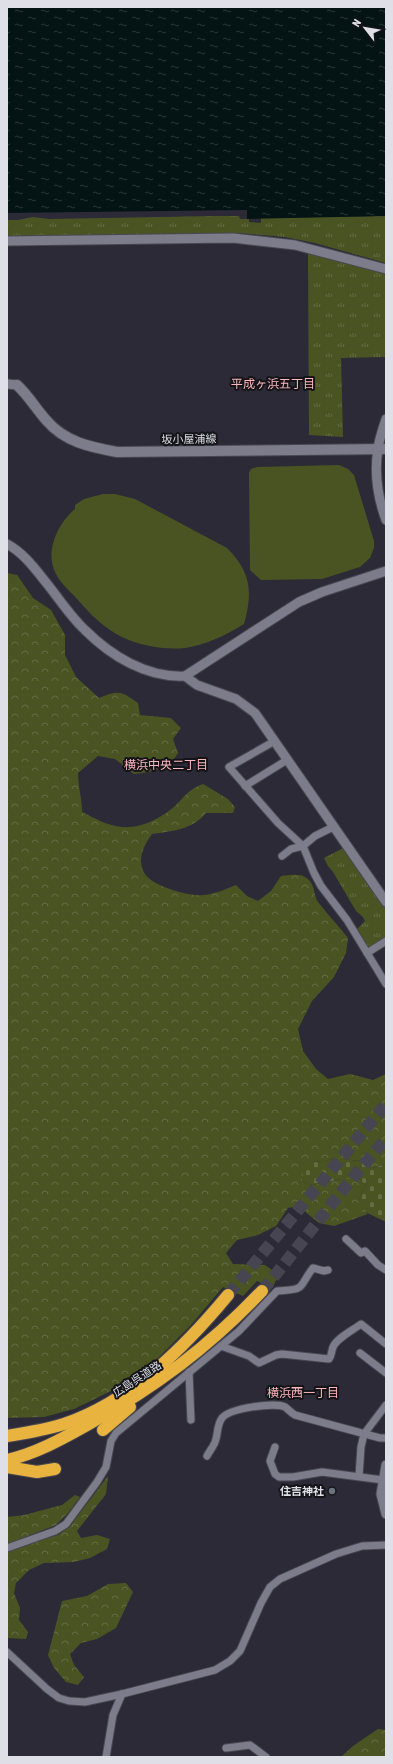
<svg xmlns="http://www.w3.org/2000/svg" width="393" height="1764" font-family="'Asap Condensed','Noto Sans JP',sans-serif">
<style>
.grass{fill:#4a5423}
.forest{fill:url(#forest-crowns)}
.cemetery{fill:url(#cemetery-stones)}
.park{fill:url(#park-tufts)}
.water{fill:url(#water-ripples)}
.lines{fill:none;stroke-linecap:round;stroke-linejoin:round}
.motorway-tunnel{stroke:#474551;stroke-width:12;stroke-dasharray:12 6;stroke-linecap:butt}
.minor-casing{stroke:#494852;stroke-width:9}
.tertiary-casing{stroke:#494852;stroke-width:11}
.secondary-casing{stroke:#494852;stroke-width:12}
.motorway-casing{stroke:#494852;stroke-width:14}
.minor{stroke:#7d7c8a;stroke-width:7}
.tertiary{stroke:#7d7c8a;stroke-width:9}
.secondary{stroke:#7d7c8a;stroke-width:10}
.motorway{stroke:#e8b33f;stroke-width:12}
.worship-dot{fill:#6b7280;stroke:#141419;stroke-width:1.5}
.labels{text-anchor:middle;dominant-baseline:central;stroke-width:4;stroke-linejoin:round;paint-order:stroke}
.street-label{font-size:11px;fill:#dfdfe7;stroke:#141419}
.poi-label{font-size:11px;font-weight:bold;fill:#dfdfe7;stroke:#141419;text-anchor:end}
.neighbourhood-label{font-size:12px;fill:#fbb7bc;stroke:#141419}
</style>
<defs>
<pattern id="forest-crowns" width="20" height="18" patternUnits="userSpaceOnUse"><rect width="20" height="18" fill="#4a5423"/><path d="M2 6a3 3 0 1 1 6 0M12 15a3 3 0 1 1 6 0" fill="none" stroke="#646c43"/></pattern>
<pattern id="cemetery-stones" width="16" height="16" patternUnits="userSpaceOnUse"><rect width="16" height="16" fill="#4a5423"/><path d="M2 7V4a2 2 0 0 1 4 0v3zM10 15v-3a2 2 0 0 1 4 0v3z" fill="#646c43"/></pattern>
<pattern id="park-tufts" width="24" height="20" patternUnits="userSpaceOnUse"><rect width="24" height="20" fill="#4a5423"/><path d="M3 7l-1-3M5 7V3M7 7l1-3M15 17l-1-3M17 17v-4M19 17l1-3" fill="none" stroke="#646c43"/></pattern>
<pattern id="water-ripples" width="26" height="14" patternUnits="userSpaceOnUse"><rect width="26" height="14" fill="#041415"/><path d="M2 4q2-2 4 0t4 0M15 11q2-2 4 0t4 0" fill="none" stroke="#283637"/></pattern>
</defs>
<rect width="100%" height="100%" fill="#2c2a36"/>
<g class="grass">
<path d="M339 465 348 469 354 475 374 541V548L370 558 360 567 322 579 261 580 250 570 249 473 251 469 257 467Z"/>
<path d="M103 494H115L135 499 227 548C251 572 253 592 244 624 226 635 206 645 185 648 164 650 141 646 122 637 104 628 91 615 78 600 71 592 61 584 56 574 44 552 58 523 75 509V505L84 499Z"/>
</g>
<g class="forest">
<path d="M7 573 17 575 33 598 51 610 65 635V655L76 677 99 698C119 690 121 691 138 703L140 715 171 718 181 728 173 739 178 753 170 765 149 772 134 774 115 759 98 756 78 773C78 786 82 799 82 812 94 818 108 826 122 827 140 829 162 818 175 806 186 795 188 790 203 784L228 799 235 807 233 813H206C192 830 172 831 152 834 144 845 136 860 145 874 152 886 190 897 204 895 215 894 226 889 236 885L247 896 258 901 271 891 281 876C294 874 308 872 313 887 315 892 315 898 318 902 327 914 338 925 348 938L346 953 334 977 312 1001 298 1029 303 1051 316 1069 328 1079 350 1074 373 1080 386 1074V1164L373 1168 359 1161 336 1158 323 1162 313 1161 301 1181 312 1185 342 1179H359L365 1184 359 1200V1208L368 1214 334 1226 319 1223 298 1206 288 1208 276 1226 258 1235 237 1240 226 1253 233 1264 265 1265 279 1275 272 1288 257 1281 243 1296 223 1287 190 1326 158 1358 113 1390 74 1409 44 1417 7 1418Z"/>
<path d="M108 1476 106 1494 77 1531 81 1538 97 1535 110 1539 107 1549 90 1558 74 1562 44 1563 29 1570 16 1583 14 1593 20 1608 19 1620 28 1632 26 1639 7 1638V1552L28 1543 58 1535 70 1526Z"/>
<path d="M75 1495 80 1497 68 1513 56 1525 7 1544V1517L24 1515 62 1505Z"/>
<path d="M126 1583 133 1592 116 1628 97 1639 81 1643 70 1654 74 1665 84 1677 78 1685 66 1682 54 1668 48 1655 62 1601 87 1596 108 1584Z"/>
<path d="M378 1729 386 1730V1757H341L353 1746Z"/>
</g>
<path class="cemetery" d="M336 1158 359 1161 373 1168 386 1164V1222L359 1209V1200L365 1184 359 1179H342L312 1185 301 1181 304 1170 312 1161 323 1162Z"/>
<g class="park">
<path d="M216 216H239L240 219H249V222L261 223V218L386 216V263L315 243 285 237 239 233 7 236V220H18L33 217 49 219Z"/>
<path d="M308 252 386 272V357L341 358 343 437 309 435Z"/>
<path d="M345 847 386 905V939L367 949 356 930 365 921 363 917 356 911 333 872 328 866 324 858Z"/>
</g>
<path class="water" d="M7 7H386V216L247 219V210L7 213Z"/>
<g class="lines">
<g class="motorway-tunnel">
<path d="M262 1291C304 1241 342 1188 386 1139"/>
<path d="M228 1295 386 1104"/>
</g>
<g class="minor-casing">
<g id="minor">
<path d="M273 742 229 767 278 823 303 846 314 873 321 886 347 920 386 984"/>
<path d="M245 786 287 760"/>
<path d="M282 856 291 849 303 846 315 836 333 827"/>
<path d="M367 953 386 941"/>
<path d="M346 1239 361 1253 365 1251 378 1265 386 1270"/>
<path d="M221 1346 249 1356 259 1363 276 1355 282 1354 329 1359C332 1355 331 1352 333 1347 337 1338 353 1330 361 1324L386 1344"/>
<path d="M360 1353 386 1373"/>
<path d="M189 1372 191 1420"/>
<path d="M275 1447 270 1461 275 1474 279 1477H293L322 1472 383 1480"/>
<path d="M207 1456C210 1450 215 1445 216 1439 218 1432 217 1425 222 1418 230 1408 275 1402 285 1407 288 1409 291 1413 295 1415L380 1438H386"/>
<path d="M359 1476 361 1447 364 1434 386 1405"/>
<path d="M7 1548 55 1531 66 1524 97 1482 106 1467 111 1441 116 1433 239 1331 277 1291C307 1289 297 1289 313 1268L324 1271 328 1270"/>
<path d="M7 1652 47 1689 59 1698 69 1701 85 1702 122 1694 215 1670 230 1661 240 1651 261 1603 270 1587 280 1579 336 1554 362 1546 386 1545"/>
<path d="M226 1748 250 1745 266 1757"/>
<path d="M106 1757 113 1715 122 1694"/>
</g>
</g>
<g class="tertiary-casing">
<g id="tertiary">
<path d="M7 241 233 238 295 245 386 269"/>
<path d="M7 384 17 385"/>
<path d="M386 419C383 429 379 439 378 449 374 473 378 498 386 520"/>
<path d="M7 544C24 553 36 570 48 585 60 600 71 617 85 630 111 656 147 678 185 676L299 602 322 592 386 571"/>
<path d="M185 676 197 685 236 699 255 713 386 902"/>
<path d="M386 1465 381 1494 386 1514"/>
</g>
</g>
<g class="secondary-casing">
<path id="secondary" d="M17 385C29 396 36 409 47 421 65 442 90 447 117 452L386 449"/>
</g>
<g class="motorway-casing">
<g id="motorway">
<path d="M103 1430 130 1407"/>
<path d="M7 1436C26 1433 45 1430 64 1424 131 1401 184 1348 228 1295"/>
<path d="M7 1460C35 1454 62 1439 87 1425 155 1387 209 1347 262 1291"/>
<path d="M7 1467 37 1472 55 1469"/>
</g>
</g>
<use href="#minor" class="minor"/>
<use href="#tertiary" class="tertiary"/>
<use href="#secondary" class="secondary"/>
<use href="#motorway" class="motorway"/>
</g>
<circle class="worship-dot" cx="332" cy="1491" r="4"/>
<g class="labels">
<g class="street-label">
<text transform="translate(189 439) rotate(-1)">坂小屋浦線</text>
<text transform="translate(137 1379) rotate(-33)">広島呉道路</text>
</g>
<g class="poi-label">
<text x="324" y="1491">住吉神社</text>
</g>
<g class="neighbourhood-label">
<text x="273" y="384">平成ヶ浜五丁目</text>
<text x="166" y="765">横浜中央二丁目</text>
<text x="303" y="1393">横浜西一丁目</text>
</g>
</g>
<rect width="393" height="1764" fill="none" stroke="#dfdfe7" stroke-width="16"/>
<g transform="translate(365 28) rotate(301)" stroke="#141419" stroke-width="3" paint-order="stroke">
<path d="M0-3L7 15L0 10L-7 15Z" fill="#dfdfe7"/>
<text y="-6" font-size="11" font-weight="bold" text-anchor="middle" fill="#dfdfe7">N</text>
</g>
</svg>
